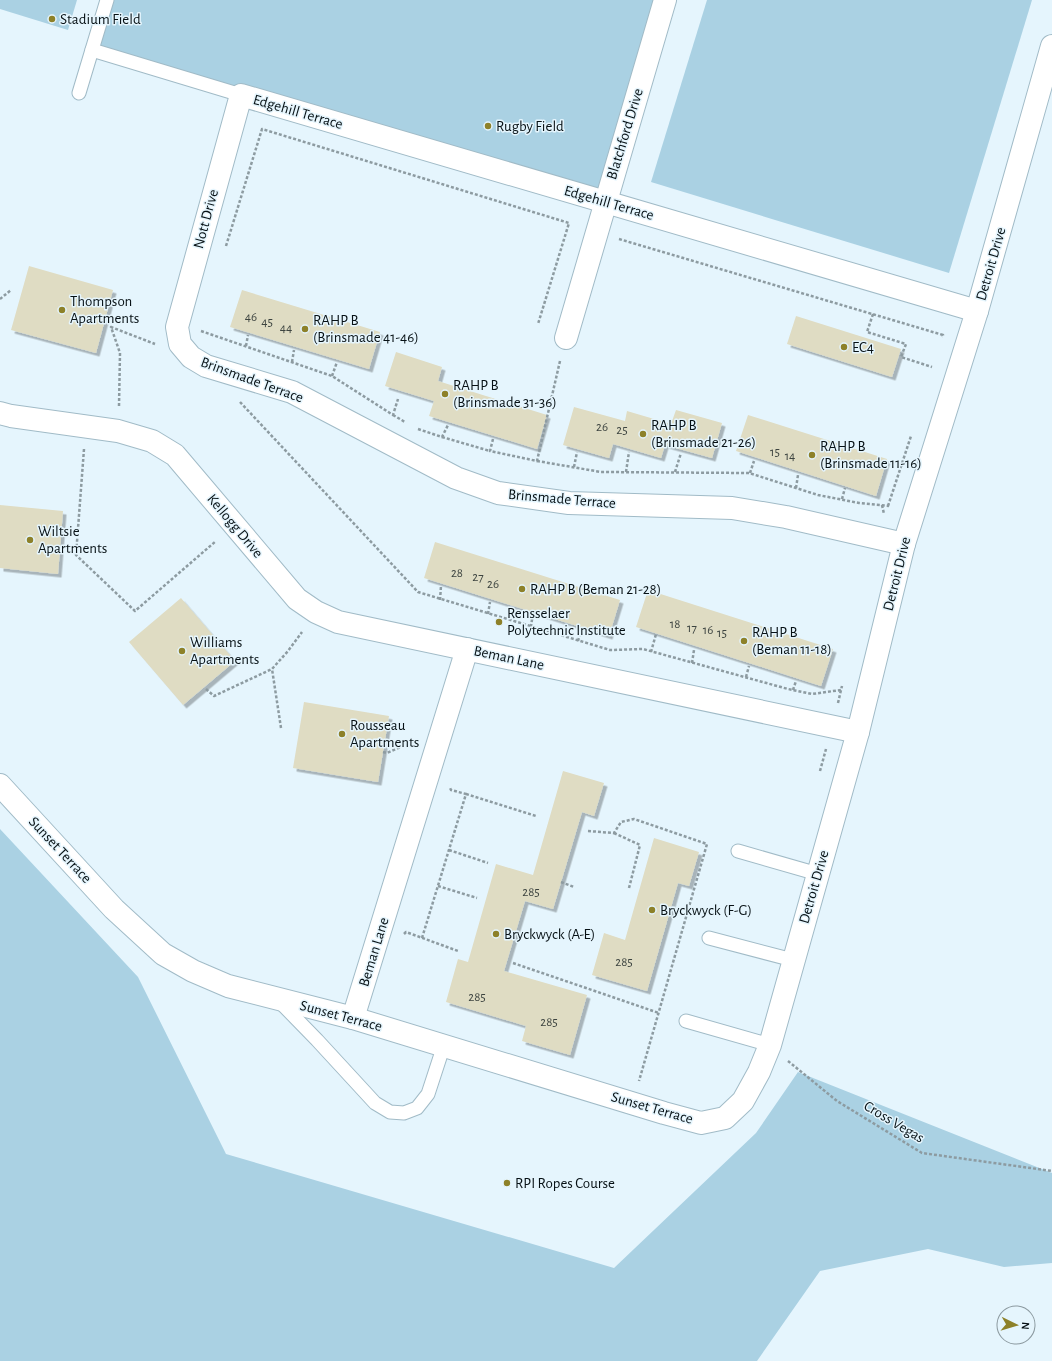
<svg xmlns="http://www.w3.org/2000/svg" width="1052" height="1361" font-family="'Alegreya Sans',sans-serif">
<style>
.green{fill:#aad1e3}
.building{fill:#dfdcc3;filter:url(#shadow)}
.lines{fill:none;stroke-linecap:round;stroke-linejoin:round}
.service-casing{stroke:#a1bbc7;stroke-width:15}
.minor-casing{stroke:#a1bbc7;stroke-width:24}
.path{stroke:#8d9ba1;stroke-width:2.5;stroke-dasharray:3 2;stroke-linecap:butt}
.service{stroke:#fff;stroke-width:13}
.minor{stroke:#fff;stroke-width:22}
.poi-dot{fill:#8d8129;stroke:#e5f5fd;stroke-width:1.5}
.labels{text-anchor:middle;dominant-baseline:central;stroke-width:3;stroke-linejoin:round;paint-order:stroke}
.number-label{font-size:13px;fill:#3d4440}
.poi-label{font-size:15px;fill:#071115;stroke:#e5f5fd;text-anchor:start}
.street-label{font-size:15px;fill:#071115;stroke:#e5f5fd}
</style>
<defs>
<filter id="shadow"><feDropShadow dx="3.5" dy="3.5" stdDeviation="0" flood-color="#0004"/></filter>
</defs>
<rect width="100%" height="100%" fill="#e5f5fd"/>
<g class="green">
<path d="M0 0H77L68 30 0 9Z"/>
<path d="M108 0H665L605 202 92 50Z"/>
<path d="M707 0H1032L949 273 651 182Z"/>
<path d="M0 829 138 977 226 1154 614 1268 756 1133 798 1072 1052 1173V1263L1004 1267 928 1249 820 1271 757 1361H0Z"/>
</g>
<g class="building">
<path d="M29 266 113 290 96 353 11 330Z"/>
<path d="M242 290 380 332 369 369 230 327Z"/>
<path d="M796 316 901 349 892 377 787 344Z"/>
<path d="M396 352 442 367 438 381 547 415 537 449 429 416 434 401 385 386Z"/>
<path d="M574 407 625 421 627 411 671 424 676 410 722 423 712 458 665 445 661 458 613 444 609 458 563 445Z"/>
<path d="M748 415 887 459 876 496 736 451Z"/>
<path d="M0 505 63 511 58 574 0 568Z"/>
<path d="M435 542 620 600 609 636 424 578Z"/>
<path d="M648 590 833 649 821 686 636 627Z"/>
<path d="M181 598 235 661 183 705 129 642Z"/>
<path d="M304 702 389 716 378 782 293 768Z"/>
<path d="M563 771 604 783 594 816 582 812 553 909 525 901 504 971 587 995 570 1055 522 1041 526 1026 446 1002 458 959 468 962 496 864 533 875Z"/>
<path d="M654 838 699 852 689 886 678 883 647 991 592 975 604 933 625 940Z"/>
</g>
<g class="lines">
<g class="service-casing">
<g id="service">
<path d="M92 50 241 95"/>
<path d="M79 93 107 0"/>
<path d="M738 851 818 874"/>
<path d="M709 938 793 960"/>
<path d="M279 1001 317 1040 375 1103 390 1112 404 1113 417 1108 428 1094 444 1045"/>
<path d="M686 1021 770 1045"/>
</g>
</g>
<g class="minor-casing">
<g id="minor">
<path d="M566 338 665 0"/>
<path d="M0 413 11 416 118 431 152 441 175 455 297 599 316 612 338 622 858 732"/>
<path d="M904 544 786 517 732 508 569 503 498 493 456 478 292 392 206 366 191 357 180 344 177 327 241 95 977 311"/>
<path d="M0 785 114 909 163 954 193 971 228 986 353 1018 664 1113 701 1123 725 1118 743 1101 759 1072 770 1045 858 732 904 544 977 311 1052 46"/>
<path d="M353 1018 467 649"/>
</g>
</g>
<g class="path">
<path d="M619 239 943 335 942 337"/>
<path d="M226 246 262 129 569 223 538 324"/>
<path d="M0 299 11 290"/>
<path d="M873 314 867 332 906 344 901 357 932 367"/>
<path d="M201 331 332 376 393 415 398 399"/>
<path d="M246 346 248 335"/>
<path d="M292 362 294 350"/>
<path d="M332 376 337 362"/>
<path d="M240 402 418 592 610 650 643 649 788 689 812 694 841 690 842 686"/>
<path d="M119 406 120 353 111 327 155 344"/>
<path d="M393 415 405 422"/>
<path d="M418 429 442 437 448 425"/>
<path d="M442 437 490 451"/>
<path d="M493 439 490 451 537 461 560 361"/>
<path d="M84 449 76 555 135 611 216 541"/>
<path d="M537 461 601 472 749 473 818 495 859 503 889 506"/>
<path d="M574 467 577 452"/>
<path d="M626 472 629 452"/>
<path d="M675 472 681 453"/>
<path d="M750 473 754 461"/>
<path d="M796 488 798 475"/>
<path d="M842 499 845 488"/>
<path d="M882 505 884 514"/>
<path d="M888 506 911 436"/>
<path d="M440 600 441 586"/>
<path d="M488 614 490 602"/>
<path d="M531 627 533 612"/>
<path d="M578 641 582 627"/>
<path d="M651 652 656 634"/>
<path d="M692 663 694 650"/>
<path d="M746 677 749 666"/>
<path d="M206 689 214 696 272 669"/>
<path d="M793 690 796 681"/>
<path d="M838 703 841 690"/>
<path d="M281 728 272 669 288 651 302 632"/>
<path d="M383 752 387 753 414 741"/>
<path d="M820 771 826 749"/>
<path d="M466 794 536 816"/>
<path d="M588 831 614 833 621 822 634 819 707 844 639 1081"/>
<path d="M614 833 640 845 629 888"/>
<path d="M449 850 488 863"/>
<path d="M561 882 574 887"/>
<path d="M438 886 477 898"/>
<path d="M404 934 406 932 458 951"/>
<path d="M422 938 466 794 451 790 450 788"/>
<path d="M513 963 659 1013"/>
<path d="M788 1061 837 1101 922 1153 1052 1171"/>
</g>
<use href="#service" class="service"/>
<use href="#minor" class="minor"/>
</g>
<g class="poi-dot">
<circle cx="52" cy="19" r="4"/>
<circle cx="488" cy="126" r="4"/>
<circle cx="62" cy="310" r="4"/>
<circle cx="305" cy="329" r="4"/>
<circle cx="844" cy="347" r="4"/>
<circle cx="445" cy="394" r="4"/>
<circle cx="643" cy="434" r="4"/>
<circle cx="812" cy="455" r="4"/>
<circle cx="30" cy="540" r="4"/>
<circle cx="522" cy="589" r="4"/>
<circle cx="499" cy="622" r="4"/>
<circle cx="744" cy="641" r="4"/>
<circle cx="182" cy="651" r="4"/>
<circle cx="342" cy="734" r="4"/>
<circle cx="652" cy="910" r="4"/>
<circle cx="496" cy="934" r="4"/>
<circle cx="507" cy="1183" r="4"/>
</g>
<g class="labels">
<g class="number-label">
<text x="251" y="317">46</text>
<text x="267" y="322">45</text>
<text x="286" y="328">44</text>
<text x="602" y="427">26</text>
<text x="622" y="430">25</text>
<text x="775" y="452">15</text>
<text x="790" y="456">14</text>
<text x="457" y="573">28</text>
<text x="478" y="577">27</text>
<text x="493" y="584">26</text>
<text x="675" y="624">18</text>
<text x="692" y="628">17</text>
<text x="708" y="630">16</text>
<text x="722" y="633">15</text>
<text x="531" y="892">285</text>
<text x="624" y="962">285</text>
<text x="477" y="997">285</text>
<text x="549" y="1022">285</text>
</g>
<g class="poi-label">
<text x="60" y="19">Stadium Field</text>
<text x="496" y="126">Rugby Field</text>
<text x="70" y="301">Thompson<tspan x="70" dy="17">Apartments</tspan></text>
<text x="313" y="320">RAHP B<tspan x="313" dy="17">(Brinsmade 41-46)</tspan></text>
<text x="852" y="347">EC4</text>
<text x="453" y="385">RAHP B<tspan x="453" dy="17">(Brinsmade 31-36)</tspan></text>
<text x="651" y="425">RAHP B<tspan x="651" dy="17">(Brinsmade 21-26)</tspan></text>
<text x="820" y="446">RAHP B<tspan x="820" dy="17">(Brinsmade 11-16)</tspan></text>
<text x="38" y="531">Wiltsie<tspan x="38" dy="17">Apartments</tspan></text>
<text x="530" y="589">RAHP B (Beman 21-28)</text>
<text x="507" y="613">Rensselaer<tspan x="507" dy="17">Polytechnic Institute</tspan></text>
<text x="752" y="632">RAHP B<tspan x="752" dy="17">(Beman 11-18)</tspan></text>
<text x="190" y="642">Williams<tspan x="190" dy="17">Apartments</tspan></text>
<text x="350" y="725">Rousseau<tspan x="350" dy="17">Apartments</tspan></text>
<text x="660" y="910">Bryckwyck (F-G)</text>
<text x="504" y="934">Bryckwyck (A-E)</text>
<text x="515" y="1183">RPI Ropes Course</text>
</g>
<g class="street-label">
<text transform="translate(298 112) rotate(16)">Edgehill Terrace</text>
<text transform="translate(625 134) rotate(-73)">Blatchford Drive</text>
<text transform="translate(609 203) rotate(16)">Edgehill Terrace</text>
<text transform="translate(206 219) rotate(-75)">Nott Drive</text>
<text transform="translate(991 264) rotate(-74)">Detroit Drive</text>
<text transform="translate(252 380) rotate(20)">Brinsmade Terrace</text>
<text transform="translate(562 499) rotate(5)">Brinsmade Terrace</text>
<text transform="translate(235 526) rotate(50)">Kellogg Drive</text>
<text transform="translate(897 574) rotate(-76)">Detroit Drive</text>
<text transform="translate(509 658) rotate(12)">Beman Lane</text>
<text transform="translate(60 850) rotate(47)">Sunset Terrace</text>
<text transform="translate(814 887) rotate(-74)">Detroit Drive</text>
<text transform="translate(374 952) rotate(-73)">Beman Lane</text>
<text transform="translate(341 1016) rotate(15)">Sunset Terrace</text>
<text transform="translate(652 1108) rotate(16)">Sunset Terrace</text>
<text transform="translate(894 1122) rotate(31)">Cross Vegas</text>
</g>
</g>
<g transform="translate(1016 1325) rotate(95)"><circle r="19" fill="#e5f5fd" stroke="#8c9aa0"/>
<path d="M0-3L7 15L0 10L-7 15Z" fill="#8d8129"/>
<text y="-6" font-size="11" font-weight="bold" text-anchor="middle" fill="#071115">N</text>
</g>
</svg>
